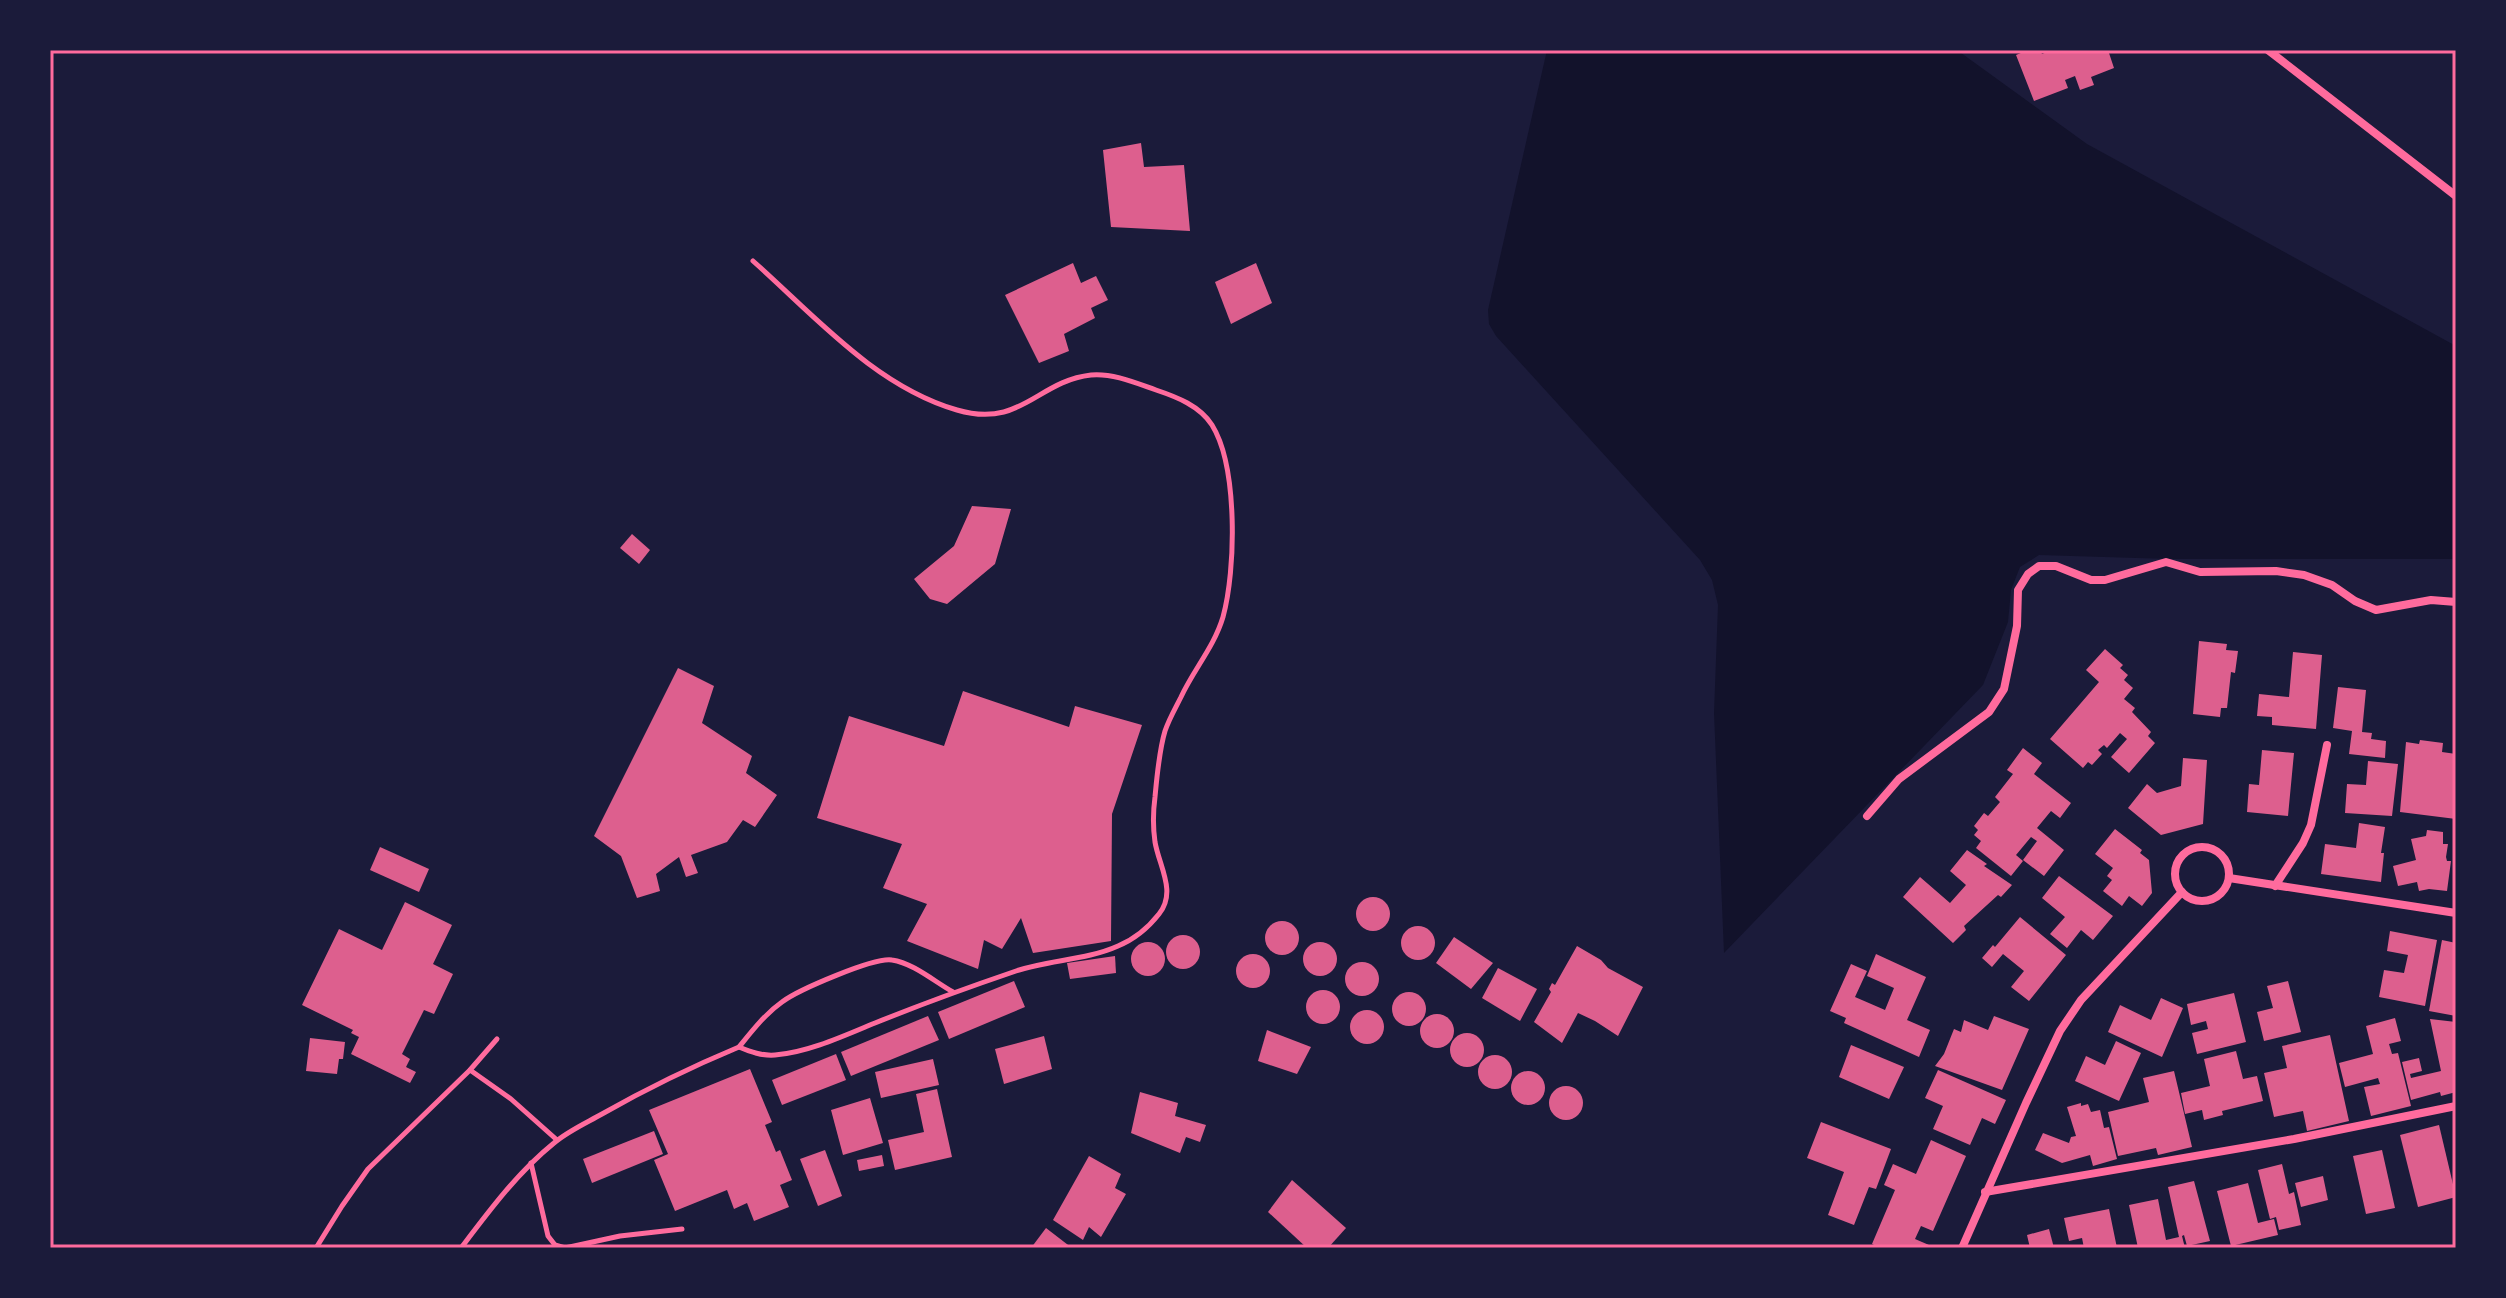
<svg xmlns="http://www.w3.org/2000/svg" width="2506" height="1298" font-family="'Nunito Sans',sans-serif">
<style>
.water{fill:#12122b}
.building{fill:#dd5f8e}
.lines{fill:none;stroke-linecap:round;stroke-linejoin:round}
.service{stroke:#ff6b9d;stroke-width:5}
.minor{stroke:#ff6b9d;stroke-width:8}
.neatline{fill:none;stroke:#ff6b9d;stroke-width:3}
</style>
<rect width="100%" height="100%" fill="#1b1b3a"/>
<path class="water" d="M1547 50H1957L2087 144 2456 346V559H2169L2039 555 2020 567 2011 590 2008 622 1983 685 1724 953 1714 713 1718 605 1712 580 1700 560 1496 336 1489 324 1488 310Z"/>
<g class="building">
<path d="M2028 50H2040L2042 54 2052 50H2108L2114 68 2091 77 2094 85 2080 90 2075 76 2065 80 2068 88 2034 101 2016 55Z"/>
<path d="M1141 143 1144 167 1184 165 1190 231 1111 227 1103 150Z"/>
<path d="M1073 263 1081 283 1096 276 1108 300 1091 308 1095 318 1064 334 1069 351 1039 363 1005 295Z"/>
<path d="M1256 263 1272 303 1231 324 1215 282Z"/>
<path d="M972 506 1011 509 995 564 947 604 930 599 914 579 954 546Z"/>
<path d="M632 534 650 550 639 564 620 548Z"/>
<path d="M2199 641 2227 644 2226 650 2238 651 2235 673 2231 672 2227 708H2221L2220 717 2193 714Z"/>
<path d="M2105 649 2123 665 2120 668 2128 675 2124 680 2133 688 2124 699 2135 708 2132 712 2151 732 2148 736 2155 743 2129 773 2111 757 2127 739 2120 733 2107 748 2104 745 2098 750 2102 754 2092 765 2088 762 2083 768 2050 739 2099 682 2086 670Z"/>
<path d="M2293 652 2322 655 2316 729 2272 725V717L2257 716 2259 694 2289 697Z"/>
<path d="M678 668 714 686 702 723 752 756 746 773 777 795 755 827 743 820 727 842 691 855 698 873 686 877 679 857 656 874 660 891 637 898 621 856 594 836Z"/>
<path d="M2338 687 2366 690 2362 732 2372 733 2371 739 2386 741 2385 758 2349 754 2352 731 2333 728Z"/>
<path d="M963 691 1069 727 1075 706 1142 725 1112 814 1111 941 1033 953 1021 918 1002 949 984 940 978 969 907 941 927 904 883 888 902 844 817 818 849 716 944 746Z"/>
<path d="M2420 740 2443 743 2442 752 2456 754V819L2400 812 2406 742 2419 744Z"/>
<path d="M2023 748 2042 763 2034 774 2071 803 2060 818 2051 811 2037 828 2064 850 2044 876 2023 860 2037 841 2031 837 2016 855 2023 861 2011 876 1976 848 1981 841 1974 835 1978 830 1974 826 1984 813 1988 816 2000 802 1995 797 2013 774 2007 770Z"/>
<path d="M2262 750 2294 753 2288 816 2247 812 2249 784 2259 785Z"/>
<path d="M2183 758 2207 760 2203 824 2161 835 2128 808 2147 784 2157 793 2181 786Z"/>
<path d="M2368 761 2398 764 2392 816 2345 813 2347 784 2366 785Z"/>
<path d="M2359 823 2385 827 2381 853H2384L2381 882 2321 874 2325 844 2356 848Z"/>
<path d="M2115 829 2142 850 2140 853 2149 860 2152 893 2142 906 2129 896 2122 906 2103 891 2112 880 2107 876 2113 868 2095 854Z"/>
<path d="M2427 830 2443 832V844H2448L2446 857 2447 861H2451L2447 891 2429 889 2419 891 2417 882 2398 886 2393 866 2416 860 2411 839 2426 836Z"/>
<path d="M380 847 429 869 419 892 370 870Z"/>
<path d="M1967 850 1987 864 1984 866 2012 885 2001 897 1998 895 1964 926 1966 930 1953 943 1903 897 1920 877 1950 903 1966 885 1950 871Z"/>
<path d="M2059 876 2113 916 2093 940 2081 930 2067 948 2050 934 2065 917 2042 898Z"/>
<circle cx="1373" cy="914" r="17"/>
<path d="M405 902 452 925 433 964 453 974 434 1014 424 1010 402 1054 410 1059 406 1067 416 1072 410 1083 351 1054 359 1037 351 1033 353 1030 302 1005 339 929 382 950Z"/>
<path d="M2020 917 2066 955 2029 1001 2011 987 2024 971 2003 954 1992 967 1982 958 1993 945 1995 947Z"/>
<circle cx="1282" cy="938" r="17"/>
<circle cx="1418" cy="943" r="17"/>
<path d="M2390 931 2437 940 2425 1006 2379 997 2384 970 2404 973 2408 955 2387 951Z"/>
<circle cx="1183" cy="952" r="17"/>
<path d="M1454 937 1493 963 1471 989 1436 963Z"/>
<path d="M2442 940 2456 943V1016L2429 1011Z"/>
<circle cx="1148" cy="959" r="17"/>
<circle cx="1320" cy="959" r="17"/>
<path d="M1577 946 1601 960 1608 968 1643 987 1618 1036 1595 1021 1578 1013 1562 1043 1534 1022 1551 992 1549 989 1552 983 1555 985Z"/>
<circle cx="1253" cy="971" r="17"/>
<path d="M1876 954 1926 977 1907 1020 1930 1030 1919 1057 1844 1023 1846 1018 1830 1011 1851 964 1867 971 1855 997 1885 1010 1894 988 1867 976Z"/>
<path d="M1115 956 1116 973 1070 979 1067 963Z"/>
<circle cx="1362" cy="979" r="17"/>
<path d="M1498 968 1537 989 1520 1021 1482 998Z"/>
<path d="M1014 981 1025 1007 949 1039 938 1012Z"/>
<path d="M2288 981 2301 1032 2264 1041 2257 1012 2273 1008 2267 986Z"/>
<circle cx="1323" cy="1007" r="17"/>
<circle cx="1409" cy="1009" r="17"/>
<path d="M2234 993 2246 1042 2197 1054 2192 1033 2208 1029 2206 1021 2191 1025 2187 1004Z"/>
<path d="M2161 998 2183 1008 2162 1057 2108 1032 2120 1005 2151 1020Z"/>
<circle cx="1367" cy="1027" r="17"/>
<circle cx="1437" cy="1031" r="17"/>
<path d="M928 1016 939 1040 851 1076 841 1052Z"/>
<path d="M1994 1016 2029 1029 2002 1090 1935 1066 1944 1054 1954 1029 1961 1032 1964 1020 1988 1030Z"/>
<path d="M2395 1018 2401 1041 2389 1044 2392 1054 2398 1053 2411 1106 2371 1116 2364 1087 2380 1084 2378 1078 2345 1087 2339 1063 2373 1054 2366 1026Z"/>
<path d="M2430 1019 2456 1022V1092L2441 1096 2440 1092 2411 1100 2402 1062 2419 1058 2422 1071 2410 1074 2411 1078 2441 1071Z"/>
<path d="M1267 1030 1311 1047 1297 1074 1258 1061Z"/>
<circle cx="1467" cy="1050" r="17"/>
<path d="M2330 1035 2349 1121 2307 1131 2303 1111 2274 1117 2264 1073 2287 1068 2282 1046Z"/>
<path d="M1044 1036 1052 1069 1004 1084 995 1049Z"/>
<path d="M310 1038 345 1042 343 1059H339L337 1074 306 1071Z"/>
<path d="M2116 1041 2141 1053 2119 1101 2075 1081 2086 1056 2105 1065Z"/>
<path d="M1851 1045 1904 1067 1889 1099 1839 1077Z"/>
<path d="M2236 1051 2243 1079 2257 1076 2263 1101 2222 1111 2223 1115 2204 1120 2202 1110 2185 1114 2181 1093 2210 1086 2204 1059Z"/>
<path d="M836 1054 846 1080 782 1105 772 1080Z"/>
<circle cx="1495" cy="1072" r="17"/>
<path d="M933 1059 939 1085 881 1098 875 1072Z"/>
<path d="M750 1069 772 1122 765 1125 776 1152 780 1150 792 1180 780 1185 789 1207 754 1221 747 1203 734 1209 727 1190 675 1211 654 1160 668 1154 649 1110Z"/>
<path d="M1938 1070 2006 1100 1995 1124 1982 1118 1970 1145 1933 1129 1943 1106 1925 1098Z"/>
<circle cx="1528" cy="1088" r="17"/>
<path d="M2174 1071 2192 1147 2158 1155 2156 1148 2118 1156 2108 1112 2149 1102 2143 1078Z"/>
<circle cx="1566" cy="1103" r="17"/>
<path d="M937 1089 952 1157 895 1170 888 1140 924 1132 916 1094Z"/>
<path d="M1140 1092 1178 1103 1175 1116 1206 1125 1200 1142 1186 1137 1180 1153 1131 1133Z"/>
<path d="M870 1098 883 1143 843 1155 831 1110Z"/>
<path d="M2081 1103V1106L2088 1104 2091 1112 2100 1110 2104 1128 2109 1127 2117 1159 2093 1166 2090 1155 2062 1163 2035 1150 2043 1133 2069 1143 2071 1137 2076 1136 2067 1107Z"/>
<path d="M1821 1122 1891 1149 1876 1189 1869 1187 1854 1225 1828 1215 1844 1172 1807 1158Z"/>
<path d="M2439 1125 2456 1197 2418 1207 2400 1135Z"/>
<path d="M654 1131 663 1154 592 1183 583 1159Z"/>
<path d="M1931 1140 1966 1156 1933 1231 1921 1226 1915 1239 1936 1248H1880L1872 1244 1895 1190 1884 1185 1893 1164 1916 1174Z"/>
<path d="M825 1150 842 1196 818 1206 800 1159Z"/>
<path d="M2382 1150 2395 1208 2366 1214 2353 1156Z"/>
<path d="M882 1155 884 1166 859 1171 857 1160Z"/>
<path d="M1089 1156 1121 1174 1115 1188 1126 1194 1101 1237 1089 1227 1083 1240 1053 1220Z"/>
<path d="M2282 1164 2289 1194 2294 1192 2301 1225 2279 1230 2276 1217 2270 1219 2258 1170Z"/>
<path d="M2323 1176 2328 1200 2301 1207 2295 1183Z"/>
<path d="M1292 1180 1346 1228 1328 1248H1307L1268 1212Z"/>
<path d="M2194 1181 2210 1241 2187 1246 2184 1235 2182 1236 2185 1248H2138L2129 1205 2158 1199 2166 1240 2179 1237 2168 1187Z"/>
<path d="M2248 1183 2258 1223 2274 1219 2278 1235 2231 1246 2217 1191Z"/>
<path d="M2109 1209 2117 1248H2084L2082 1238 2069 1241 2064 1218Z"/>
<path d="M1046 1228 1072 1248H1031Z"/>
<path d="M2049 1229 2054 1248H2030L2027 1235Z"/>
</g>
<g class="lines">
<g class="service">
<path d="M739 1047C752 1031 765 1014 782 1002 798 990 874 957 892 960 913 963 935 982 953 992"/>
<path d="M470 1070 497 1039"/>
<path d="M531 1163 548 1236 555 1245 565 1248 620 1236 682 1229"/>
<path d="M316 1248 342 1206 368 1169 470 1070 511 1099 557 1140"/>
<path d="M461 1248C489 1211 518 1172 554 1143 568 1131 586 1123 602 1114 646 1089 691 1067 739 1047 751 1052 762 1056 775 1055 807 1053 846 1035 875 1023 922 1004 969 987 1016 971 1049 960 1087 960 1118 946 1135 939 1148 928 1159 914 1177 892 1159 866 1155 842 1153 828 1153 812 1155 797 1157 776 1159 751 1165 731 1169 719 1176 707 1181 697 1194 669 1214 647 1223 617 1236 570 1238 467 1212 425 1200 406 1177 397 1156 390 1136 383 1113 373 1091 375 1037 381 1021 429 957 410 875 386 815 316 753 261"/>
</g>
<g class="minor">
<path d="M2268 50 2456 196"/>
<path d="M1867 816 1899 779 1989 712 2004 689 2017 626 2018 590 2028 574 2039 566H2056L2091 580H2105L2166 562 2200 572 2276 571 2304 575 2332 585 2355 601 2376 610 2431 600 2456 602"/>
<circle cx="2202" cy="874" r="27"/>
<path d="M2229 878 2456 913"/>
<path d="M2275 886 2303 843 2311 825 2327 745"/>
<path d="M1985 1192 2294 1139 2456 1106"/>
<path d="M1962 1248 2026 1103 2060 1031 2081 1000 2182 892"/>
</g>
</g>
<rect width="2506" height="1298" fill="none" stroke="#1b1b3a" stroke-width="104"/>
<rect x="52" y="52" width="2402" height="1194" class="neatline"/>
</svg>
